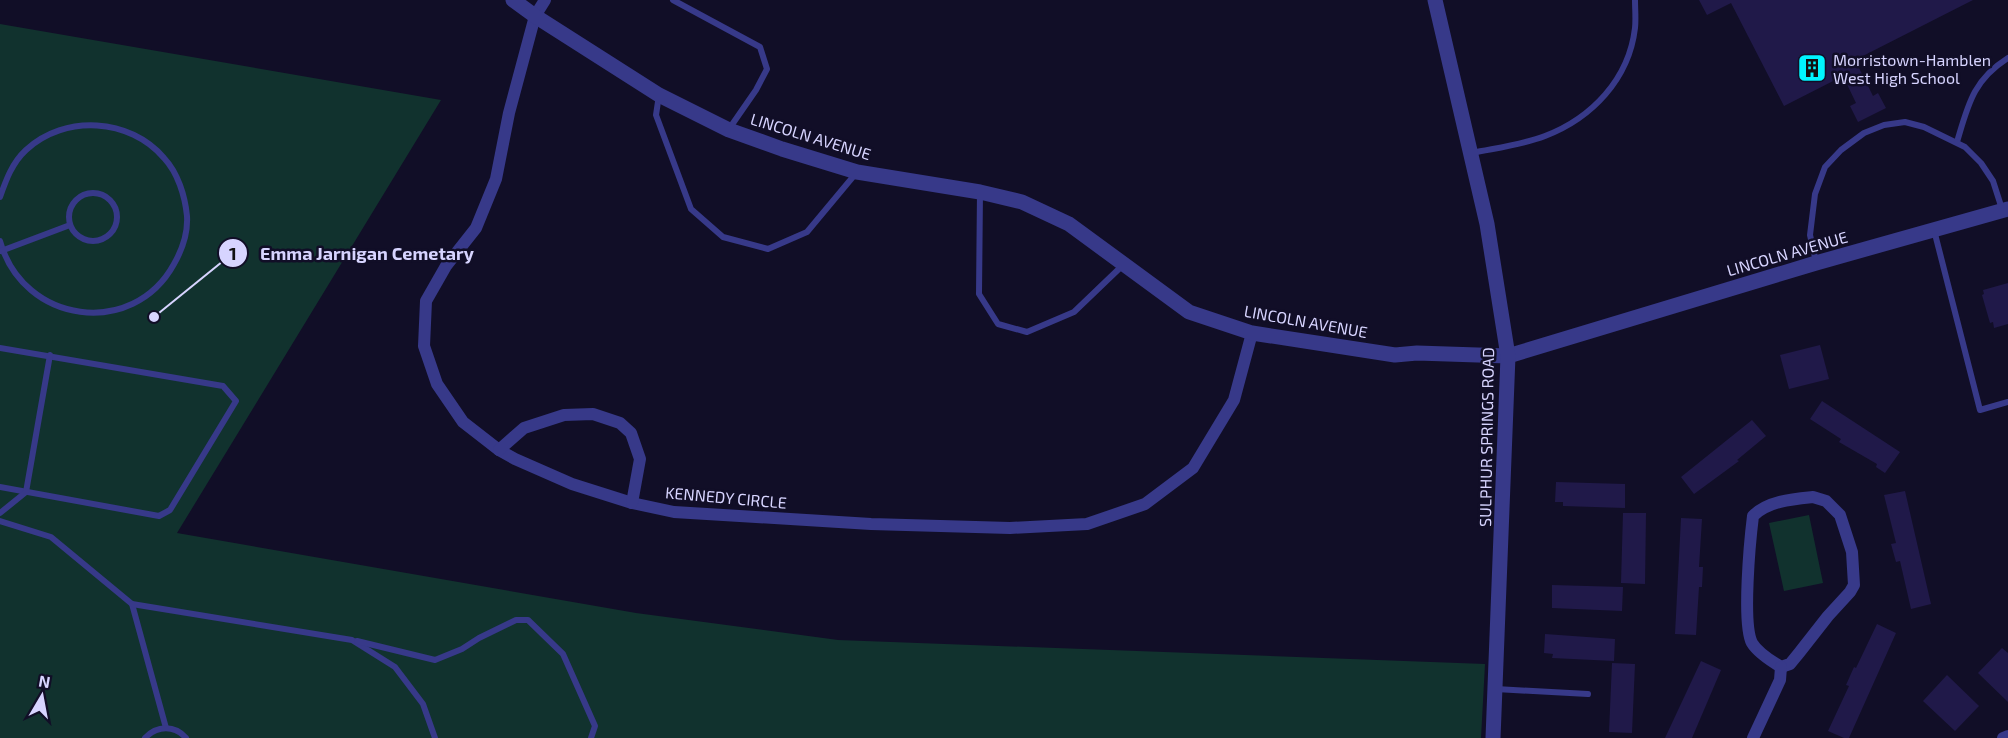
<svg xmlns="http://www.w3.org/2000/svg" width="2008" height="738" font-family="'Exo 2',sans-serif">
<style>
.green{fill:#11322e}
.building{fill:#201949}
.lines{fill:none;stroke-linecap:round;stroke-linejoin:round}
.service{stroke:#373989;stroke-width:6}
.minor{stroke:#373989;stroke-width:12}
.tertiary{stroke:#373989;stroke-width:15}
.labels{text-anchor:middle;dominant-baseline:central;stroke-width:5;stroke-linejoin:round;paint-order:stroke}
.poi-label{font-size:16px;fill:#d7d4ff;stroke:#110e27;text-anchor:start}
.street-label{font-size:16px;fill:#d7d4ff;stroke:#110e27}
.leader{fill:none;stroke:#d7d4ff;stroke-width:2}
.callout-dot{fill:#d7d4ff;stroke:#110e27;stroke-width:2}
.mark-label{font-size:18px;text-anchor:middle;font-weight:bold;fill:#111}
.callout-label{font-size:18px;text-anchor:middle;font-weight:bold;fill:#d7d4ff;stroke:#110e27;stroke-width:5;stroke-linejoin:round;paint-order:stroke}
</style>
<rect width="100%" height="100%" fill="#110e27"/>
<g class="green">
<path d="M0 24 441 100 177 533 636 613 838 640 1485 664 1481 738H0Z"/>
<path d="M1809 515 1823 583 1784 591 1769 523Z"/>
</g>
<g class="building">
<path d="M1699 0H1973L1855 60 1873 96 1878 93 1886 108 1858 122 1850 106 1856 103 1843 76 1784 106 1731 3 1707 15Z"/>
<path d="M2008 283V324L1994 328 1993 322 1990 323 1982 295 1984 294 1983 290Z"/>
<path d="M1820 345 1829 379 1789 389 1780 355Z"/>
<path d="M1822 401 1900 452 1885 473 1876 467 1877 464 1839 442 1841 439 1810 419Z"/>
<path d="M1752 420 1766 436 1737 460 1739 461 1694 494 1681 477Z"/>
<path d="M1556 482 1625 484V508L1563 506V502H1555Z"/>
<path d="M1905 491 1931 604 1911 609 1900 561 1896 562 1891 544 1896 543 1884 495Z"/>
<path d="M1623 513H1646L1645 584 1621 583Z"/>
<path d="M1681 518 1702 519 1699 567H1703L1702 587H1699L1696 635 1675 634Z"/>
<path d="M1552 585 1623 587 1622 611 1552 608Z"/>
<path d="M1877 624 1896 633 1849 738H1844L1828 731 1849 686 1846 685 1854 667 1856 668Z"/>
<path d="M1545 634 1615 639 1614 661 1552 658 1553 654 1544 653Z"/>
<path d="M2002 648 2008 653V702L1978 673Z"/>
<path d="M1701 661 1721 670 1692 738H1665Z"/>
<path d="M1612 663 1635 664 1632 733 1609 732Z"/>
<path d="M1947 675 1979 706 1955 731 1923 701Z"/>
</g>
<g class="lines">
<g class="service">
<path d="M673 0 760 47 767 69 756 90 729 129"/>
<path d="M659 95 656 115 691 209 723 237 768 249 807 232 857 172"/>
<path d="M1957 142C1968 105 1973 80 2008 58"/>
<path d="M1472 153C1496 148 1522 145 1545 136 1592 118 1629 79 1635 28 1636 19 1635 9 1635 0"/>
<path d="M980 192 979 294 998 324 1027 332 1074 312 1123 265"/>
<circle cx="93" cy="217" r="24"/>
<path d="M0 197C6 180 12 163 26 150 65 114 130 118 164 158 178 173 185 196 187 216 188 232 182 250 174 264 133 339 23 324 0 241"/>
<path d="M1934 230 1980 410 2008 402"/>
<path d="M1 251 70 225"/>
<path d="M1816 262 1810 235 1815 194 1825 167 1841 150 1864 133 1884 125 1905 122 1924 127 1965 147 1981 163 1993 181 2002 209"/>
<path d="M0 348 223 386 236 401 170 510 159 516 0 487"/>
<path d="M0 513 26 492 50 355"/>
<path d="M0 521 51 537 132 604 166 728"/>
<path d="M132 604 352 640 395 667 423 704 435 738"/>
<path d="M357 641 435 660 462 649 479 638 516 620H528L563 654 595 726 591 738"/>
<path d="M1496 689 1588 694"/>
<path d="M145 738C157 725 175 725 186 738"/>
</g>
<g class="minor">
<path d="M545 0 535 16 509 113 496 179 476 228 446 266 426 301 424 346 437 384 463 422 499 450 515 459 572 484 632 503 674 512 871 524 1010 528 1087 524 1145 504 1193 468 1234 400 1252 333"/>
<path d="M499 450 524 428 564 415 593 414 620 423 631 433 640 459 632 503"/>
<path d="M1813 497 1826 501 1840 515 1852 552 1854 585 1850 592 1828 616 1799 653 1790 664 1781 667C1771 661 1758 653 1752 643 1742 624 1750 540 1753 516 1768 501 1793 499 1813 497Z"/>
<path d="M1753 738 1780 680 1781 667"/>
<path d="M2003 738 2008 736"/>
</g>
<g class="tertiary">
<path d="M513 0 535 16 659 95 729 130 782 149 857 172 980 192 1022 202 1069 224 1189 312 1252 333 1395 355 1417 353 1508 356 1816 263 2008 209"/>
<path d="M1435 0 1487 224 1508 356 1493 738"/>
</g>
</g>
<defs>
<g id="building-square" transform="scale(1.5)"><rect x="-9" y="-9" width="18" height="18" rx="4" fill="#00f5ff" stroke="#110e27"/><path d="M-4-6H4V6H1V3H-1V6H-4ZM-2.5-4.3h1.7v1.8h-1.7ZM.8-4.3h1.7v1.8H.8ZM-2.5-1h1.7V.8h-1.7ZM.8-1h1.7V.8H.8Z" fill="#111"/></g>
</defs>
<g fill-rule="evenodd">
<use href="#building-square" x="1812" y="68"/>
</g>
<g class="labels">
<g class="poi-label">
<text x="1833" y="59">Morristown-Hamblen<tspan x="1833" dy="18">West High School</tspan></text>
</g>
<g class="street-label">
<text transform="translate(811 136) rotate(17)">LINCOLN AVENUE</text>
<text transform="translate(1787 253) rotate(-16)">LINCOLN AVENUE</text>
<text transform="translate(1306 321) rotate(10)">LINCOLN AVENUE</text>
<text transform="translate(1486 437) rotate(-89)">SULPHUR SPRINGS ROAD</text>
<text transform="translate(726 497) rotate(5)">KENNEDY CIRCLE</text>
</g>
</g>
<path class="leader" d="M154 317L233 253"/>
<g class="callout-dot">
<circle cx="154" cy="317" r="6"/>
<circle cx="233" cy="253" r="15"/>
</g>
<g class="mark-label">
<text x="233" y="260">1</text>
</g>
<g class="callout-label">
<text x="367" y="260">Emma Jarnigan Cemetary</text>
</g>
<g transform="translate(42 696) rotate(10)" stroke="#110e27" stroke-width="4.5" paint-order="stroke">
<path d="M0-4.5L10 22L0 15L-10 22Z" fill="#d7d4ff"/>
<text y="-9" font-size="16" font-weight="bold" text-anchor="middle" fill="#d7d4ff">N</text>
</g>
</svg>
